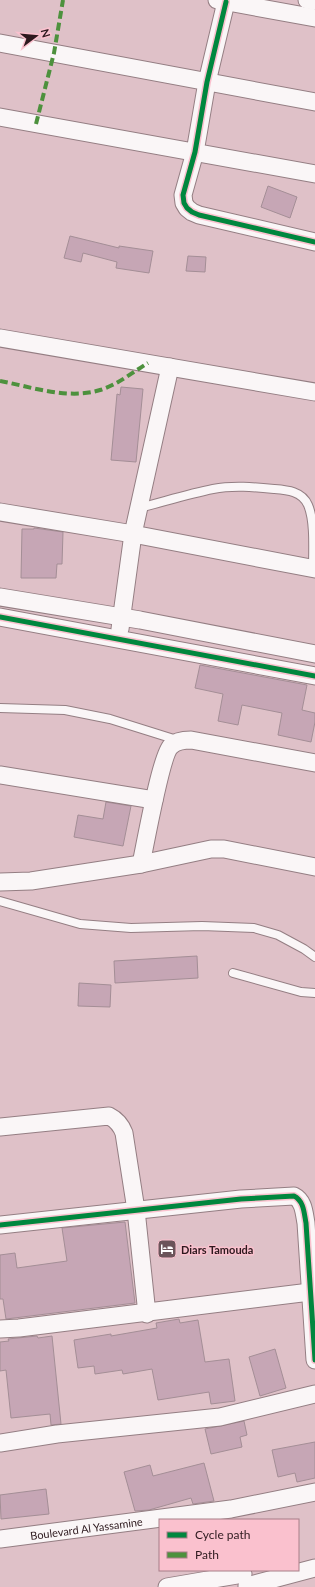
<svg xmlns="http://www.w3.org/2000/svg" width="315" height="1587" font-family="Lato,sans-serif">
<style>
.building{fill:#c6a6b5;stroke:#a48e96}
.lines{fill:none;stroke-linecap:round;stroke-linejoin:round}
.service-casing{stroke:#947e83;stroke-width:10}
.minor-casing{stroke:#947e83;stroke-width:19}
.service{stroke:#faf6f7;stroke-width:8}
.minor{stroke:#faf6f7;stroke-width:17}
.quiet{stroke:#4d913d;stroke-width:4;stroke-dasharray:8 4;stroke-linecap:butt}
.cycleway-casing{stroke:#fac1ce;stroke-width:8}
.cycleway{stroke:#00873e;stroke-width:5}
.labels{text-anchor:middle;dominant-baseline:central;stroke-width:3;stroke-linejoin:round;paint-order:stroke}
.poi-label{font-size:11px;font-weight:bold;fill:#2d191e;stroke:#fac1ce;text-anchor:start}
.street-label{font-size:11px;fill:#2d191e;stroke:#fac1ce}
</style>
<rect width="100%" height="100%" fill="#dfc1c8"/>
<g class="building">
<path d="M268 186 297 197 290 218 261 207Z"/>
<path d="M70 236 119 248V246L153 251 149 273 116 268 117 262 83 253 81 262 64 258Z"/>
<path d="M188 256 206 257 205 272 186 271Z"/>
<path d="M121 387 143 389 136 462 111 460 117 394 120 395Z"/>
<path d="M34 528 63 532 62 564H57L56 578H21L22 529H34Z"/>
<path d="M200 665 307 685 302 710 315 713V722L311 742 278 735 282 713 242 705 238 725 218 721 223 694 195 688Z"/>
<path d="M106 802 131 806 123 846 74 837 78 815 103 819Z"/>
<path d="M197 956 198 978 115 983 114 961Z"/>
<path d="M79 983 111 985 110 1007 78 1006Z"/>
<path d="M125 1222 135 1303 6 1319 3 1299H0V1255L15 1253 17 1268 67 1261 62 1228Z"/>
<path d="M179 1319 180 1323 198 1320 205 1362 229 1359 235 1401 211 1404 209 1392 158 1400 152 1369 123 1374 122 1370 95 1374 94 1366 78 1368 74 1340 111 1334V1336L157 1328 156 1323Z"/>
<path d="M37 1336 38 1338 52 1336 61 1424 51 1425 50 1414 11 1418 6 1370 0 1371V1342L9 1341 8 1339Z"/>
<path d="M275 1349 286 1388 260 1396 249 1357Z"/>
<path d="M244 1421 247 1435 240 1437 242 1447 211 1454 205 1429Z"/>
<path d="M315 1442V1478L297 1482 295 1473 278 1477 272 1450Z"/>
<path d="M204 1463 214 1501 193 1504 191 1498 149 1510 135 1511 124 1472 150 1465 153 1476Z"/>
<path d="M46 1489 49 1514 1 1519 0 1495Z"/>
</g>
<g class="lines">
<g class="service-casing">
<g id="service">
<path d="M139 508C163 502 188 494 213 489 233 485 254 487 274 489 287 490 302 491 308 505 315 521 313 551 313 569"/>
<path d="M0 708 65 710 110 719 177 740"/>
<path d="M0 901 80 924 131 928 202 926 254 928 278 935 304 949 315 957"/>
<path d="M233 973 301 992 315 993"/>
</g>
</g>
<g class="minor-casing">
<g id="minor">
<path d="M217 0 315 18"/>
<path d="M307 0 315 1"/>
<path d="M226 2 207 82 195 152 183 195 184 203 187 208 192 212 199 215 315 242"/>
<path d="M0 43 315 102"/>
<path d="M0 117 315 174"/>
<path d="M0 338 315 392"/>
<path d="M0 512 133 534 315 569"/>
<path d="M0 597 140 620 315 654"/>
<path d="M0 617 315 676"/>
<path d="M120 629 133 534 170 367"/>
<path d="M0 775 154 800"/>
<path d="M141 864C145 846 161 755 171 746 176 741 185 740 191 740L315 763"/>
<path d="M0 882 31 881 141 864 211 849H224L315 867"/>
<path d="M0 1127 109 1116C117 1120 121 1125 124 1133L136 1210 147 1314"/>
<path d="M0 1225 241 1199 294 1196C304 1201 304 1213 306 1223L315 1360"/>
<path d="M0 1329 19 1328 310 1292"/>
<path d="M0 1443 57 1434 220 1417 315 1394"/>
<path id="s1" d="M0 1539 231 1509 315 1492"/>
<path d="M247 1586 315 1568"/>
<path d="M167 1587 243 1574"/>
</g>
</g>
<use href="#service" class="service"/>
<use href="#minor" class="minor"/>
<g class="quiet">
<path d="M36 124 54 53 63 0"/>
<path d="M0 381C32 387 68 400 100 390 117 385 133 372 148 363"/>
</g>
<g class="cycleway-casing">
<g id="cycleway">
<path d="M226 2 207 82 195 152 183 195 184 203 187 208 192 212 199 215 315 242"/>
<path d="M0 617 315 676"/>
<path d="M0 1225 241 1199 294 1196C304 1201 304 1213 306 1223L315 1360"/>
</g>
</g>
<use href="#cycleway" class="cycleway"/>
</g>
<defs>
<g id="hotel-square" transform="scale(1)"><rect x="-9" y="-9" width="18" height="18" rx="4" fill="#6b545a" stroke="#fac1ce"/><path d="M-6-4.5h1.5V1H6V5H4.5V3h-9V5H-6ZM-4 0a1.8 1.8 0 1 1 3.6 0ZM.5 0V-2.5h3Q6-2.5 6 0Z" fill="#fff"/></g>
</defs>
<g fill-rule="evenodd">
<use href="#hotel-square" x="167" y="1249"/>
</g>
<g class="labels">
<g class="poi-label">
<text x="181" y="1249">Diars Tamouda</text>
</g>
<g class="street-label">
<text stroke="none"><textPath href="#s1" startOffset="87">Boulevard Al Yassamine</textPath></text>
</g>
</g>
<rect x="159" y="1519" width="140" height="52" fill="#fac1ce" stroke="#a87e88"/>
<rect x="167" y="1532" width="20" height="6" fill="#00873e" stroke="#a87e88"/>
<text x="195" y="1539" font-size="12" fill="#2d191e">Cycle path</text>
<rect x="167" y="1552" width="20" height="6" fill="#4d913d" stroke="#a87e88"/>
<text x="195" y="1559" font-size="12" fill="#2d191e">Path</text>
<g transform="translate(36 36) rotate(74)" stroke="#fac1ce" stroke-width="3" paint-order="stroke">
<path d="M0-3L7 15L0 10L-7 15Z" fill="#2d191e"/>
<text y="-6" font-size="11" font-weight="bold" text-anchor="middle" fill="#2d191e">N</text>
</g>
</svg>
